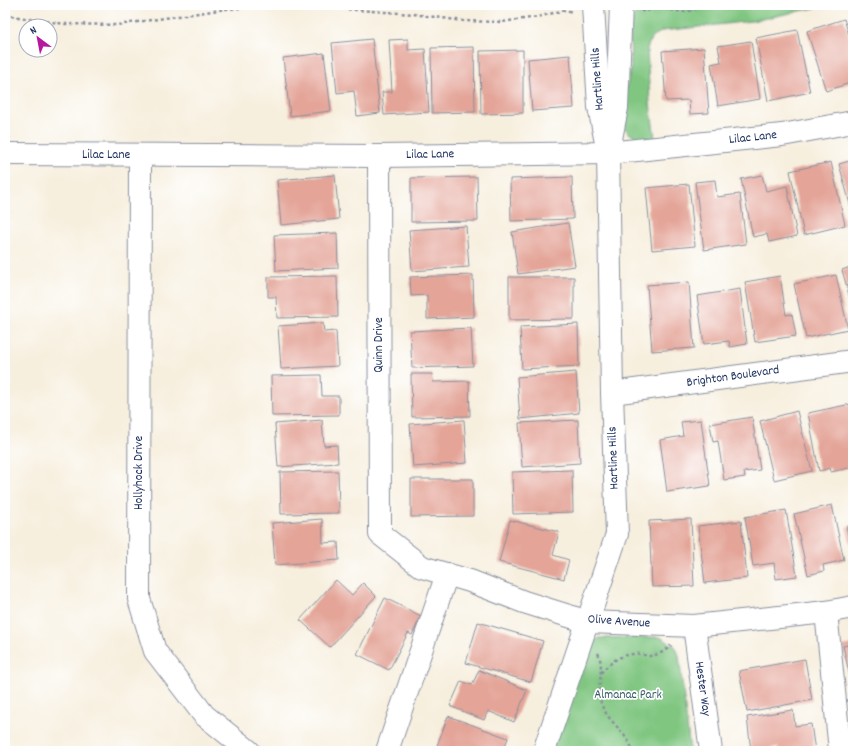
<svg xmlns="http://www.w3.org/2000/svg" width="858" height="756" font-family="Dekko,sans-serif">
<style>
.green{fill:#80c681;stroke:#4e7a70}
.building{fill:#e4a498}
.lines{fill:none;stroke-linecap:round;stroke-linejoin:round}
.minor-casing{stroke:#898f9e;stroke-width:24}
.path{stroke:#898f9e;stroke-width:2.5;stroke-dasharray:3 3;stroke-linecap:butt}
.minor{stroke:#fff;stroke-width:22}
.labels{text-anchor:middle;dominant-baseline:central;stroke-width:3.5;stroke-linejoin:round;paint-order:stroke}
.street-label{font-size:13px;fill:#1b2f5e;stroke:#fff}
.park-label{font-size:13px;fill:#395c68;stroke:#fff}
</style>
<rect width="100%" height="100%" fill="#fff"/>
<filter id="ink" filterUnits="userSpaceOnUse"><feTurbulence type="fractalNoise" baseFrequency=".025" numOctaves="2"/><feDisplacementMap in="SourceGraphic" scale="8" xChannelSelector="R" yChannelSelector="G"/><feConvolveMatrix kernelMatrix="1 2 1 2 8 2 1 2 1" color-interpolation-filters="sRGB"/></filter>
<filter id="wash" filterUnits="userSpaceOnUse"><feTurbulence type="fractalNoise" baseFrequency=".012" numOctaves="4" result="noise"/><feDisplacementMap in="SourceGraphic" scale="16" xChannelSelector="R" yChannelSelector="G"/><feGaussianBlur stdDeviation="0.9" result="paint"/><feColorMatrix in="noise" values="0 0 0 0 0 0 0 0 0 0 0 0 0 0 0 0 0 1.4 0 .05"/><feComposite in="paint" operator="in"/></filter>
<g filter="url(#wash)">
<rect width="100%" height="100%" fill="#f7efde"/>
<g class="green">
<path d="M646 5H829L752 21 662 31 651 38 647 49 650 103 655 138C640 139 635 140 624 128L626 90 631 68 630 31 636 9Z"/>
<path d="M660 637 675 646 679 655 690 751H550L586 648 599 638Z"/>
</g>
<g id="blocks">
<g class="building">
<path d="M844 19 853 47V82L826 91 807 31Z"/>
<path d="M797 30 810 92 768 101 756 38Z"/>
<path d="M372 39 380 113 357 116 354 91 337 93 332 43Z"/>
<path d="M408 39V50L425 49 429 112 384 115 382 92H392L389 40Z"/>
<path d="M751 41 760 99 718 106 711 64 721 62 718 46Z"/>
<path d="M474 47 475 112 432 113 431 48Z"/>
<path d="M704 48 709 113 690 114 689 100 666 101 662 51Z"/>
<path d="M523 50V113L481 114 480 51Z"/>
<path d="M324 53 331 111 290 116 283 58Z"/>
<path d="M570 55 574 108 532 111 528 59Z"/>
<path d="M853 160V215L839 164Z"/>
<path d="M831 162 845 225 804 235 790 171Z"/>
<path d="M335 175 339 219 281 225 277 180Z"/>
<path d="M762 175 766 191 787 186 797 236 769 242 767 234 753 237 741 179Z"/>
<path d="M477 177 478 221 411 222V178Z"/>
<path d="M572 177 573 219 511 221 510 179Z"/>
<path d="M715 180 717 197 740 194 746 244 704 250 695 182Z"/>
<path d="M689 184 695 246 652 250 646 188Z"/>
<path d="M568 223 575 266 518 274 512 232Z"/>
<path d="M466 226 469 267 412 271 409 230Z"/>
<path d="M337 233 338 268 276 271 274 235Z"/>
<path d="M853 266V309L842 270Z"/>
<path d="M473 275 474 317 427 319V295L411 296 410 277Z"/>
<path d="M836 275 848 329 806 338 794 284Z"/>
<path d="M337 276 338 317 277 318 276 297H268V277Z"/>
<path d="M780 276 786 315 792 314 796 336 755 342 745 282Z"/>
<path d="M509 277H574V319L509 320Z"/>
<path d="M689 282 694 348 652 351 647 285Z"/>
<path d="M740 289 747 344 730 347 729 341 704 344 697 296Z"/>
<path d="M323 323 324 332 336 331 338 366 281 369 278 326Z"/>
<path d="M578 324 579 366 522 369 520 327Z"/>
<path d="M471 328 473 366 412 368 410 331Z"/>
<path d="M576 372 579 413 520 419 517 377Z"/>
<path d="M411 374H432L433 382 469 381 470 416 412 417Z"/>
<path d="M321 375 322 396H339V415L272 416 271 376Z"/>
<path d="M851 404 853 413V467L831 472 830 468 819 471 808 413Z"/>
<path d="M797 411 812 471 774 480 760 421Z"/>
<path d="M752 417 760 470 744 472 745 477 724 480 718 441 713 442 710 424Z"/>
<path d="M322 420 324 446 337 445 338 463 278 467 275 424Z"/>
<path d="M464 420 467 463 413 467 410 424Z"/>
<path d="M578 420 580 463 522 467 519 423Z"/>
<path d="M701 420 710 486 667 492 660 440 683 436 681 422Z"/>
<path d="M572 470 573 512 513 514 512 472Z"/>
<path d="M338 471 339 513 281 514 280 472Z"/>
<path d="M411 479H473V516L411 517Z"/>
<path d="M832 505 844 560 823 565 824 571 808 575 794 514Z"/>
<path d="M786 510 797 576 776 579 774 563 753 566 745 517Z"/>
<path d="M322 519 323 543 338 542 339 560 275 565 272 523Z"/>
<path d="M691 519 694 586 652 587 649 521Z"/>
<path d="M510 520 559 532 553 555 569 560 564 579 499 562Z"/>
<path d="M741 521 747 578 705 583 698 526Z"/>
<path d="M853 525V552L846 527Z"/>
<path d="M336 580 352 595 363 583 376 596 330 647 300 620Z"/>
<path d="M385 598 421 616 412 635 408 633 389 670 357 654Z"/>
<path d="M478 622 543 641 531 682 466 663Z"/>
<path d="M853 644V686H852L843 646Z"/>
<path d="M805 659 812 700 747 712 739 671Z"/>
<path d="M479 670 527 690 514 722 488 711 484 720 450 706 461 681 472 685Z"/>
<path d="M793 710 795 726 811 724 815 751H778V747L751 751 747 717Z"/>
<path d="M448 716 508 738 503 751H435Z"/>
</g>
</g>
</g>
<g filter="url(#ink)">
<use href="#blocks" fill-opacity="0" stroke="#898f9e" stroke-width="1"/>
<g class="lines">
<g class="minor-casing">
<g id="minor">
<path d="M610 144 617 108 621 5"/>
<path d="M5 154 379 156 608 153 782 135 853 122"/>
<path d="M140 155 139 599 155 651 204 715 249 751"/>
<path d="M379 156 380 534 422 567 470 581 524 602 588 622 694 626 826 612 853 607"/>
<path d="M612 393 853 361"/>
<path d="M826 612 840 751"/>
<path d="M694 626 711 751"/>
<path d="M387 751 447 574"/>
<path d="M544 751 617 534 612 393 608 153 599 107 593 5"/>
</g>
</g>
<g class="path">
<path d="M288 5 413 14 464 21 502 22 538 17 565 10 573 12"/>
<path d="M641 11 662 9 685 12 707 6 720 5"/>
<path d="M5 15 65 24 117 25 226 9 283 5"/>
<path d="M598 653C606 671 594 689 603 708 611 724 626 732 633 751"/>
<path d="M601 673C610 662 621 654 636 654 640 653 645 656 649 656 657 656 666 651 671 645"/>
</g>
<use href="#minor" class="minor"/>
</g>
</g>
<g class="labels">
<g class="street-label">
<text transform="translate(598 79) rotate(-94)">Hartline Hills</text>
<text transform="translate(753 138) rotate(-6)">Lilac Lane</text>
<text x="106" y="155">Lilac Lane</text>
<text transform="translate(430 155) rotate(-1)">Lilac Lane</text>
<text transform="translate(379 345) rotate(-90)">Quinn Drive</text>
<text transform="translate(733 377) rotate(-8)">Brighton Boulevard</text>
<text transform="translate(614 458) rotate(-92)">Hartline Hills</text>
<text transform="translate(139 473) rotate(-90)">Hollyhock Drive</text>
<text transform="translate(619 622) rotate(4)">Olive Avenue</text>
<text transform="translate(702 689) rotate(82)">Hester Way</text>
</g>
<g class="park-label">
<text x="628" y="695">Almanac Park</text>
</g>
</g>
<rect width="858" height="756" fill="none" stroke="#fff" stroke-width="20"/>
<g transform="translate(38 38) rotate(328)"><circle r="19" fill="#ffffff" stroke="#a4acbf"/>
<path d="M0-3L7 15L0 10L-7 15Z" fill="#b5179e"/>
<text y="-6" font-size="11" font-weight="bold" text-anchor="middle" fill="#1b2f5e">N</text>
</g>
</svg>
